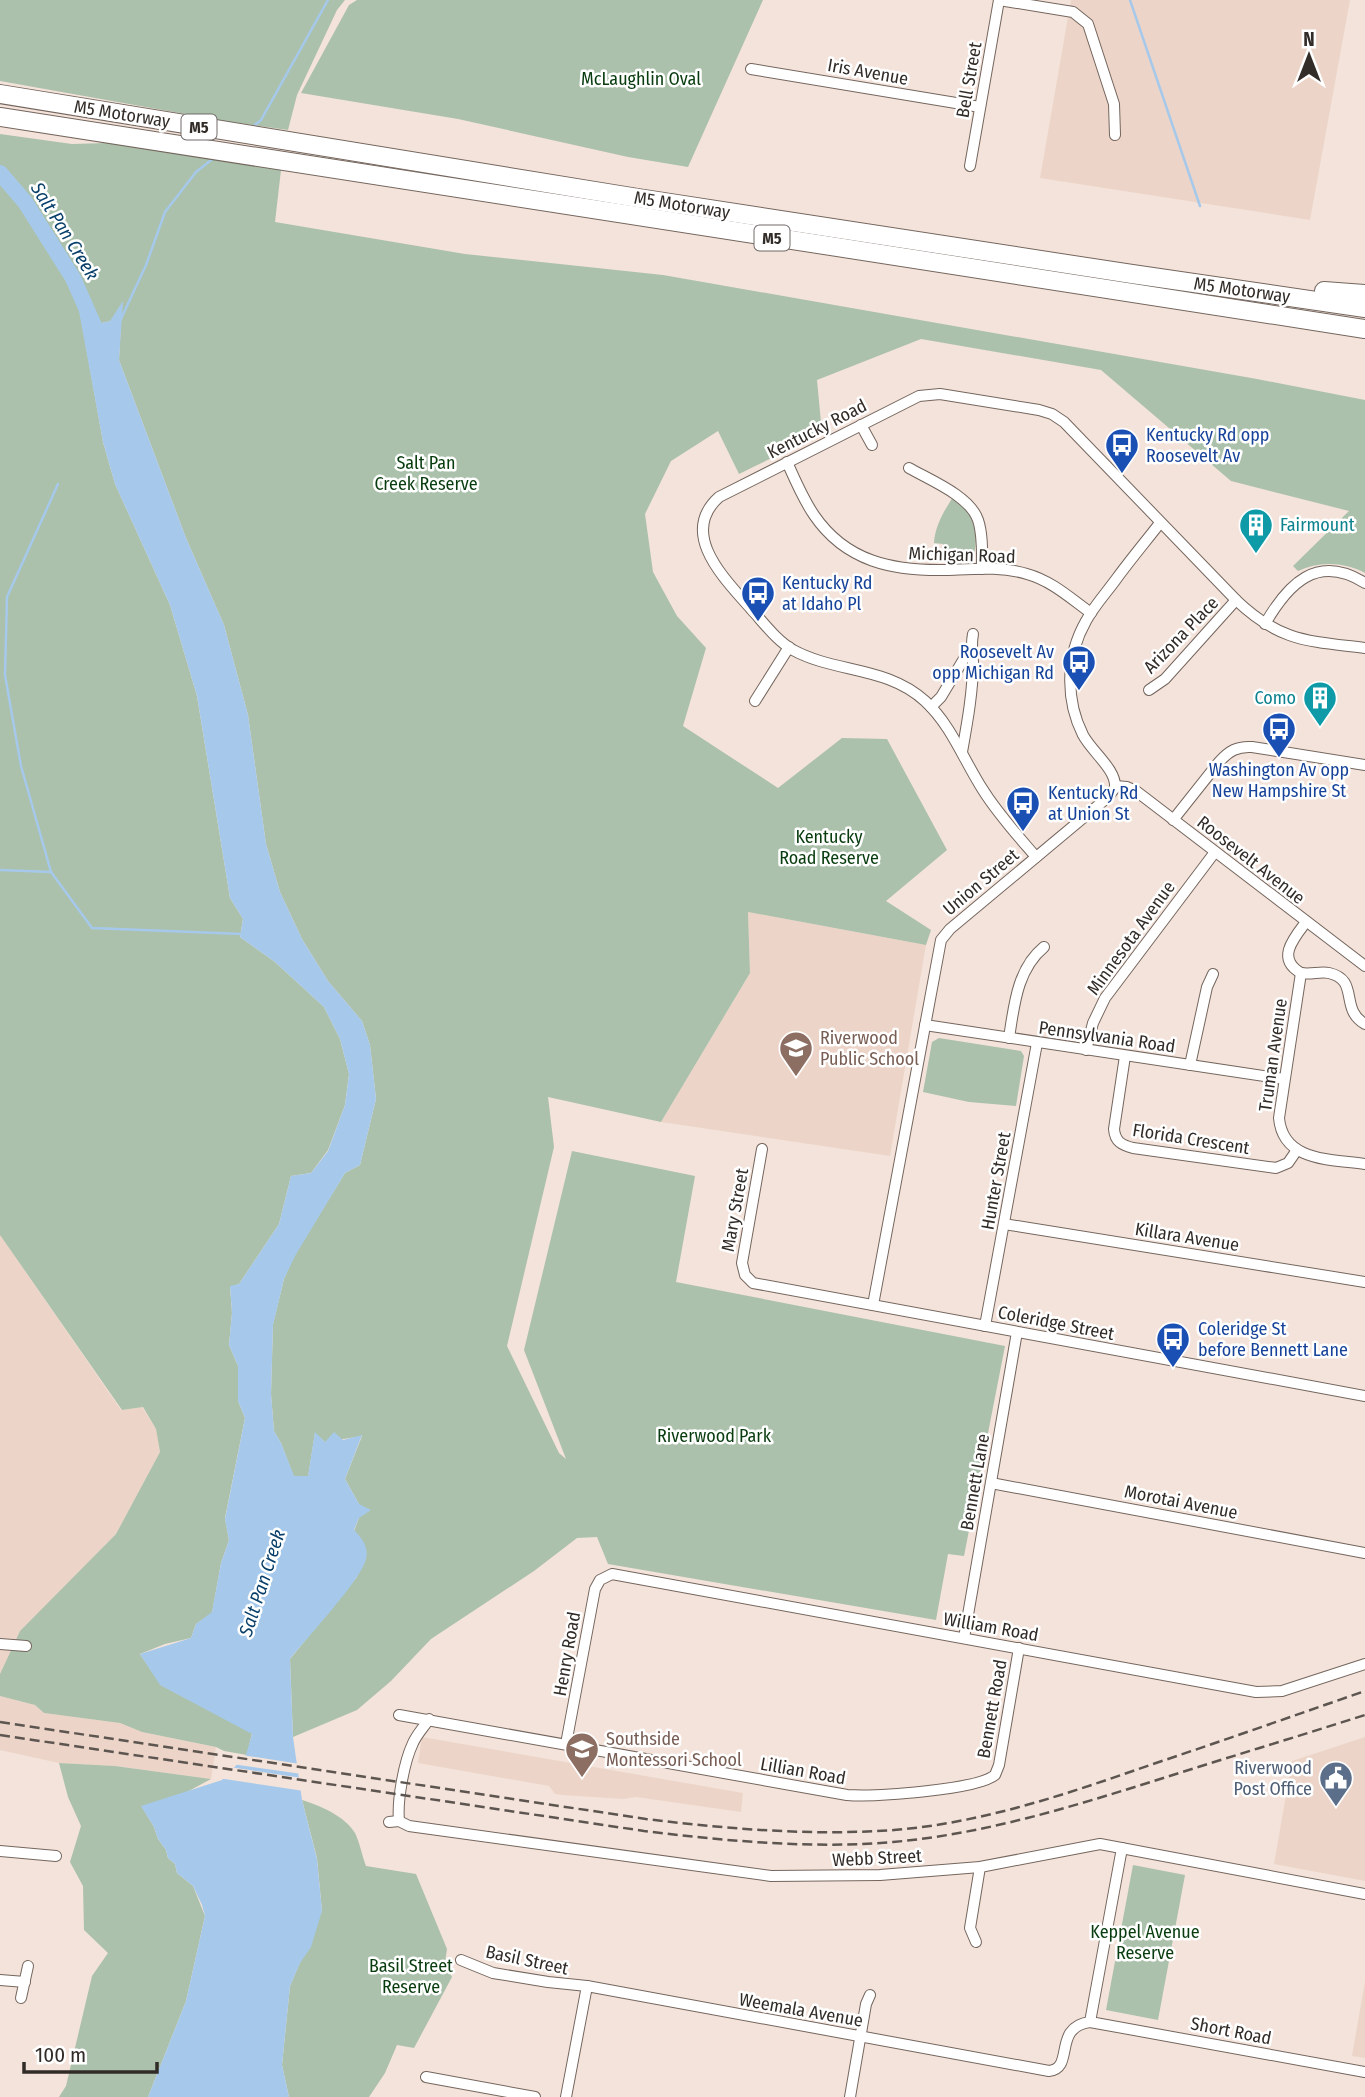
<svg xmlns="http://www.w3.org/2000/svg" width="1365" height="2097" font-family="'Fira Sans Condensed',sans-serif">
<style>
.built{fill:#ecd5c8}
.green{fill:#abc1ab}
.water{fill:#a6c9eb}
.pier{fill:#f4e3da}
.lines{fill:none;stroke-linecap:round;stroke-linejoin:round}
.stream{stroke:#a6c9eb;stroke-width:2.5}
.river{stroke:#a6c9eb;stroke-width:16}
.street-casing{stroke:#74665e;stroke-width:12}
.highway-casing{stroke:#74665e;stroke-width:20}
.street{stroke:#fff;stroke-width:10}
.highway{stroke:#fff;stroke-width:18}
.rail{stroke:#5d5550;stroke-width:2.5;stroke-dasharray:10 5;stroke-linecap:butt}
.labels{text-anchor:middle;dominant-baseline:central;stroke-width:5;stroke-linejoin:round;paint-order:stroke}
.shield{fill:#fff;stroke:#706b68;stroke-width:2}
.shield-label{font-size:16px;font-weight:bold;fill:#322c28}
.street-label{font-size:18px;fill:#322c28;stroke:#fff}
.park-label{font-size:18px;fill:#083c0e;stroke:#fff}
.transit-label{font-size:18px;fill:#164399;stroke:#fff;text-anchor:start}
.culture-label{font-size:18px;fill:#0d838f;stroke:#fff;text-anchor:start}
.education-label{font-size:18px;fill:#785e54;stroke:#fff;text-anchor:start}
.service-label{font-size:18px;fill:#4e5e75;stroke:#fff;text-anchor:end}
.water-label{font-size:19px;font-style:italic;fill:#083f6a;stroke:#fff}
</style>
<rect width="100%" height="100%" fill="#f4e3da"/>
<g class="built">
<path d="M1071 0H1350L1310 220 1040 178Z"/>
<path d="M748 912 926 945 890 1156 661 1122 750 973Z"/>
<path d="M0 1235 121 1410 142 1407 156 1429 160 1452 116 1534 20 1631 0 1674Z"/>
<path d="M0 1696 35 1705 44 1713 120 1723 142 1732 216 1747 211 1779 115 1766 59 1763 0 1750Z"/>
<path d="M422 1737 743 1793 741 1812 636 1797 623 1799 563 1795 555 1794 549 1786 418 1763Z"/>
<path d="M1365 1737V1881L1274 1864 1292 1761Z"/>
<path d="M1365 1981V2058L1352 2056Z"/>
</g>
<g class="green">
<path d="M0 0H345L337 10 297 95 288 130 224 121 0 81Z"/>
<path d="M357 0H763L688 167 628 157 458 119 301 93 349 5Z"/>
<path d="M0 134 72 144 107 143 281 170 275 222 465 254 663 275 1257 379 1365 400V573C1344 562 1319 561 1298 571L1293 566 1349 511 1231 481 1101 370 921 339 817 380 822 433 739 474 718 431 671 461 645 514 653 572 677 616 706 648 683 726 778 788 842 738 887 739 947 850 886 901 931 930 926 945 748 912 750 973 661 1122 548 1097 554 1147 507 1346 559 1453 566 1459 524 1350 572 1151 695 1176 676 1282 1005 1346 964 1556 948 1554 936 1620 608 1564 597 1537 577 1538 534 1571 431 1639 391 1681 357 1710 293 1737 290 1659 357 1577 354 1531 359 1518V1504L345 1479 362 1436 325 1442 315 1433 308 1477H294L281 1443 274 1431 271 1394 273 1324 284 1279 294 1256 345 1173 360 1165 376 1099 370 1045 362 1021 328 981 302 939 280 892 266 844 248 715 224 625 186 538 119 360 122 303 111 321 92 325 80 313 103 442 115 484 170 605 197 696 230 898 243 919 240 937 275 962 324 1007 340 1039 349 1074 345 1105 328 1150 311 1173 291 1176 279 1224 239 1284 230 1287 232 1313 229 1345 238 1366V1401L245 1418 225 1518 229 1540 221 1563 212 1613 196 1624 191 1638 165 1644 140 1654 161 1685 252 1733 247 1755 224 1751 216 1747 142 1732 120 1723 44 1713 35 1705 0 1696V1674L20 1631 116 1534 160 1452 156 1429 143 1407 122 1410 0 1235Z"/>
<path d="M953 497C958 501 963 505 966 509 975 521 980 547 971 559L935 560 934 549H943V544L934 543C935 526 944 511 953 497Z"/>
<path d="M939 1038 1021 1051 1024 1056 1016 1106 969 1102 923 1092 932 1042Z"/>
<path d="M59 1763 115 1766 211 1779 185 1793 142 1807 154 1827 158 1839 166 1850 168 1858 175 1864 177 1873 193 1886 205 1916 186 2001 148 2097H59L66 2086 92 1976 108 1953 84 1930 83 1886 70 1862 81 1826 68 1797Z"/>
<path d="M302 1800C319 1805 345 1816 355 1833 360 1843 362 1856 366 1866L416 1874 447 1949 445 1963 452 1977 414 2048 397 2045 385 2073 369 2097H289L282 2065 290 1986 322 1911 317 1858Z"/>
<path d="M1133 1865 1185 1875 1158 2020 1106 2010Z"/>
</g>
<path class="water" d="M123 301 119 360 186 538 224 625 248 715 266 844 280 892 302 939 328 981 362 1021 370 1045 376 1099 360 1165 345 1173 295 1256 284 1279 273 1325 271 1394 274 1431 281 1443 294 1476H308L315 1432 325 1442 334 1432 343 1440 362 1435 345 1479 359 1504 371 1510 359 1518 354 1530C362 1538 369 1547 366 1559 362 1579 305 1640 290 1659L293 1737 302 1800 317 1859 322 1911 311 1947 300 1963 290 1986 282 2065 289 2097H148L186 2001 205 1916 202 1905 193 1886 177 1873 175 1864 168 1858 166 1850 158 1839 154 1827 141 1806 222 1780 246 1755 252 1734 160 1685 140 1654 191 1638 196 1624 212 1612 221 1563 229 1540 225 1519 245 1418 238 1401V1366L229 1345 232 1313 230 1286 239 1284 279 1224 291 1176 311 1173 328 1151 345 1105 349 1074 340 1039 324 1007 275 962 240 937 243 919 230 898 197 696 170 605 115 484 103 442 79 311 92 325 110 321Z"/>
<g class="pier">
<path d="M242 1755 300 1764 302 1774 232 1764Z"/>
<path d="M230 1767 302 1778 304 1791 218 1778Z"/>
</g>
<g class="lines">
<g class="stream">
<path d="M1130 0 1200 206"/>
<path d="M251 128 261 120 328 0"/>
<path d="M120 321 146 265 165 212 196 172 215 157"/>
<path d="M58 484 7 597 5 675 21 766 51 872 92 928 243 934"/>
<path d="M0 870 51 872"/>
</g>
<path class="river" d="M0 173 25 202 73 278 102 344"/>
<g class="street-casing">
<g id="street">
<path d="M999 0 1073 12 1088 24 1114 104 1115 135"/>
<path d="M751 69 980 107"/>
<path d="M970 166 999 0"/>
<path d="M861 425 872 445"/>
<path d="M787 462C795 480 803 499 814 515 846 562 893 571 946 570 973 569 1001 566 1027 574 1052 581 1070 598 1091 613"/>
<path d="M909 468C930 480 970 496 978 520 983 535 982 554 982 569"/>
<path d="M1265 624C1288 584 1317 553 1365 583"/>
<path d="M1149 690 1165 679 1236 600"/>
<path d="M755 701 789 647"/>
<path d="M931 707 941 697 971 647"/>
<path d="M962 752C967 724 973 692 973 662 972 652 971 644 973 634"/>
<path d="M1115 786 1127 787 1136 791 1365 966"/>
<path d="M1173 820 1219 762C1229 751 1237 746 1252 747L1365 765"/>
<path d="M1036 857C1018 836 998 814 983 790 964 761 952 726 925 701 887 666 835 673 793 650 776 640 764 623 751 609 725 579 678 534 719 497L919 396 940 394 1039 410 1052 414 1064 422 1236 600C1280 642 1308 641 1365 648"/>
<path d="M1301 973C1276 959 1293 939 1306 922"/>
<path d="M1365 1024C1339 1009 1360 980 1329 973 1320 971 1311 975 1301 973L1279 1118C1283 1162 1331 1159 1365 1164"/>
<path d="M925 1025 1284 1079"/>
<path d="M1009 1038C1014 1006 1017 969 1044 947"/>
<path d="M1086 1050 1093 1023 1105 998 1215 852"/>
<path d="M1125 1056 1114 1129C1115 1142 1122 1145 1133 1148L1276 1168 1288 1163 1297 1150"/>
<path d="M1190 1065 1207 987 1213 974"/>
<path d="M762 1149 742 1263 745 1275 753 1283 1365 1396"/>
<path d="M1004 1224 1365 1282"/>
<path d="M873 1305 941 940 950 929 1107 798 1115 788C1117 770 1092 752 1083 735 1065 699 1066 656 1086 621 1094 606 1107 592 1117 578 1131 559 1146 541 1160 523"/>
<path d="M985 1326 1037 1043"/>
<path d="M991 1483 1365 1553"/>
<path d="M964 1638 1017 1332"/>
<path d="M0 1644 26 1646"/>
<path d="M399 1715 847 1795C874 1797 977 1790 995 1775L999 1765 1019 1648"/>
<path d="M566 1744 595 1589 600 1580 612 1574 1256 1692 1282 1691 1365 1664"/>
<path d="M399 1821C397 1800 404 1762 413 1743 417 1734 424 1727 429 1719"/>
<path d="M389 1822 399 1821 409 1826 771 1876 880 1875 980 1867 1100 1844 1365 1894"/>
<path d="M0 1851 56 1856"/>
<path d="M976 1942 970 1928 980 1867"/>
<path d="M461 1960 493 1973 548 1982 587 1986"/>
<path d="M0 1980 25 1982"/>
<path d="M21 1998 28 1966"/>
<path d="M1090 2022 1122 1848"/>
<path d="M426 2077 535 2097"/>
<path d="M566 2097 587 1986 1049 2071C1075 2069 1052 2027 1090 2022L1365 2072"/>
<path d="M850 2097 866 2004 870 1995"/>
</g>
</g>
<g class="highway-casing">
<g id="highway">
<path d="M0 94 638 198 1132 274 1365 308"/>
<path d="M0 117 1365 329"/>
<path d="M1324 291 1365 294"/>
</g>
</g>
<use href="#street" class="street"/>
<use href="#highway" class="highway"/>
<g class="rail">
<path d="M0 1722 646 1819C729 1829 811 1836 894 1830 982 1823 1067 1794 1150 1765 1222 1741 1293 1716 1365 1691"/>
<path d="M0 1735 644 1831C727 1841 810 1849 893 1842 984 1834 1071 1807 1157 1780 1226 1758 1296 1737 1365 1715"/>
</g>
</g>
<defs>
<g id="bus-pin" transform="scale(1.75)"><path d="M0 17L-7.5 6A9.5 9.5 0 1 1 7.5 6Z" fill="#1a4fb4" stroke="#fff"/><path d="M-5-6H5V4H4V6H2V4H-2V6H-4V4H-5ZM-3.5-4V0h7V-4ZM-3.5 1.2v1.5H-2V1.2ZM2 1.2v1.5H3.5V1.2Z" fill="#fff"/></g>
<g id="building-pin" transform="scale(1.75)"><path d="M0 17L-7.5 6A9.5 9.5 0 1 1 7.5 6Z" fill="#0f9aa8" stroke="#fff"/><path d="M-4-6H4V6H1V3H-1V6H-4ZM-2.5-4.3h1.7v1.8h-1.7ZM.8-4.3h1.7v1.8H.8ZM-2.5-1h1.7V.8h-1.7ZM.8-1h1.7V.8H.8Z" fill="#fff"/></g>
<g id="school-pin" transform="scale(1.75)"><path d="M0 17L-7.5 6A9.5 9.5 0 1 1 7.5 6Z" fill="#8d6e63" stroke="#fff"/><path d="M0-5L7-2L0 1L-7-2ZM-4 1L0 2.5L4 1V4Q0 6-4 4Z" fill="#fff"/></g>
<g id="civic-pin" transform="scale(1.75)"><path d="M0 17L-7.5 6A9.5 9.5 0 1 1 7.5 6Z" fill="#5c6f8a" stroke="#fff"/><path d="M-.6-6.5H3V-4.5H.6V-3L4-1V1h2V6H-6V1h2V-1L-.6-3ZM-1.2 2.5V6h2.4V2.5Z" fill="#fff"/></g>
</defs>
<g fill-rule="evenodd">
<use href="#bus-pin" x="1122" y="445"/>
<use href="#building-pin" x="1256" y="525"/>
<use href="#bus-pin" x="758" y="593"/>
<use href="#bus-pin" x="1079" y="662"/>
<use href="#building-pin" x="1320" y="698"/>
<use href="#bus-pin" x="1279" y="729"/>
<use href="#bus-pin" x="1023" y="803"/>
<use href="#school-pin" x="796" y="1048"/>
<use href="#bus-pin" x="1173" y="1339"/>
<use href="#school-pin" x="582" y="1749"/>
<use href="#civic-pin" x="1336" y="1778"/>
</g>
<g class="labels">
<g class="shield">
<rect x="181.5" y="114.5" width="35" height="25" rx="5"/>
<rect x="754.5" y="225.5" width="35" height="25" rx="5"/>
</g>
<g class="shield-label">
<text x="199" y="127">M5</text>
<text x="772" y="238">M5</text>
</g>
<g class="street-label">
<text transform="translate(868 72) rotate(10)">Iris Avenue</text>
<text transform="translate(969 80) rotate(-80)">Bell Street</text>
<text transform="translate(122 114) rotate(9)">M5 Motorway</text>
<text transform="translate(682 205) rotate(9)">M5 Motorway</text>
<text transform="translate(1242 290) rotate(8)">M5 Motorway</text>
<text transform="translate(817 429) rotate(-27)">Kentucky Road</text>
<text transform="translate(962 555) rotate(2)">Michigan Road</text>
<text transform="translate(1181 635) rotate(-46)">Arizona Place</text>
<text transform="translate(1251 860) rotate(38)">Roosevelt Avenue</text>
<text transform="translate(981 882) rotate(-40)">Union Street</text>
<text transform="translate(1131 938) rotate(-54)">Minnesota Avenue</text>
<text transform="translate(1107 1037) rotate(8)">Pennsylvania Road</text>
<text transform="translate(1273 1055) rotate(-82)">Truman Avenue</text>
<text transform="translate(1191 1139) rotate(9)">Florida Crescent</text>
<text transform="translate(996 1181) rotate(-80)">Hunter Street</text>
<text transform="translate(735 1210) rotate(-80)">Mary Street</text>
<text transform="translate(1187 1237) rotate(9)">Killara Avenue</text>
<text transform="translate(1056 1323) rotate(11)">Coleridge Street</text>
<text transform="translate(975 1482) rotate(-80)">Bennett Lane</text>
<text transform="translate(1181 1502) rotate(11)">Morotai Avenue</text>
<text transform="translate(991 1627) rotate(10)">William Road</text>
<text transform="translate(567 1654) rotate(-80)">Henry Road</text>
<text transform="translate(992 1709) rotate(-80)">Bennett Road</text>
<text transform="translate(803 1771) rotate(10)">Lillian Road</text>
<text transform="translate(877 1858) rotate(-3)">Webb Street</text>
<text transform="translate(527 1960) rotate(12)">Basil Street</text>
<text transform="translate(801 2010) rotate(10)">Weemala Avenue</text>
<text transform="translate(1231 2031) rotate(11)">Short Road</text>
</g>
<g class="park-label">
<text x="641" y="79">McLaughlin Oval</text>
<text x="426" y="463">Salt Pan<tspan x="426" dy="21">Creek Reserve</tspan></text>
<text x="829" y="837">Kentucky<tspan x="829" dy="21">Road Reserve</tspan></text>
<text x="714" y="1436">Riverwood Park</text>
<text x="1145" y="1932">Keppel Avenue<tspan x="1145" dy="21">Reserve</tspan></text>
<text x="411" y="1966">Basil Street<tspan x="411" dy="21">Reserve</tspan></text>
</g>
<g class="transit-label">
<text x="1146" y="435">Kentucky Rd opp<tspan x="1146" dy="21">Roosevelt Av</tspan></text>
<text x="782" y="583">Kentucky Rd<tspan x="782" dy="21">at Idaho Pl</tspan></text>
<text x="1054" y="652" text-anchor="end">Roosevelt Av<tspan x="1054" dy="21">opp Michigan Rd</tspan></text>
<text x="1279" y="770" text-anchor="middle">Washington Av opp<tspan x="1279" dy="21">New Hampshire St</tspan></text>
<text x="1048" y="793">Kentucky Rd<tspan x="1048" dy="21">at Union St</tspan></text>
<text x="1198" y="1329">Coleridge St<tspan x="1198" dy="21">before Bennett Lane</tspan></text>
</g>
<g class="culture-label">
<text x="1280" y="525">Fairmount</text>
<text x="1296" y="698" text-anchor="end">Como</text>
</g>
<g class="education-label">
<text x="820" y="1038">Riverwood<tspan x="820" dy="21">Public School</tspan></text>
<text x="606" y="1739">Southside<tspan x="606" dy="21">Montessori School</tspan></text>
</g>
<g class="service-label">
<text x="1312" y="1768">Riverwood<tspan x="1312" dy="21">Post Office</tspan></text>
</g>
<g class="water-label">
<text transform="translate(65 231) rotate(58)">Salt Pan Creek</text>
<text transform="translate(262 1583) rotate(-72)">Salt Pan Creek</text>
</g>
</g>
<g transform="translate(1309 56)" stroke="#ffffff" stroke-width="5" paint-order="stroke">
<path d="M0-5L12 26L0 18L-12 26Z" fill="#322c28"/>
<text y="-10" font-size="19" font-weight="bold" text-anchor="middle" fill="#322c28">N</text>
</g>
<path d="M24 2062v10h133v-10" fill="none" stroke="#322c28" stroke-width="3.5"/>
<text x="35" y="2062" font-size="21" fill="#322c28" stroke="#ffffff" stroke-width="5" paint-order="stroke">100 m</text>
</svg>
